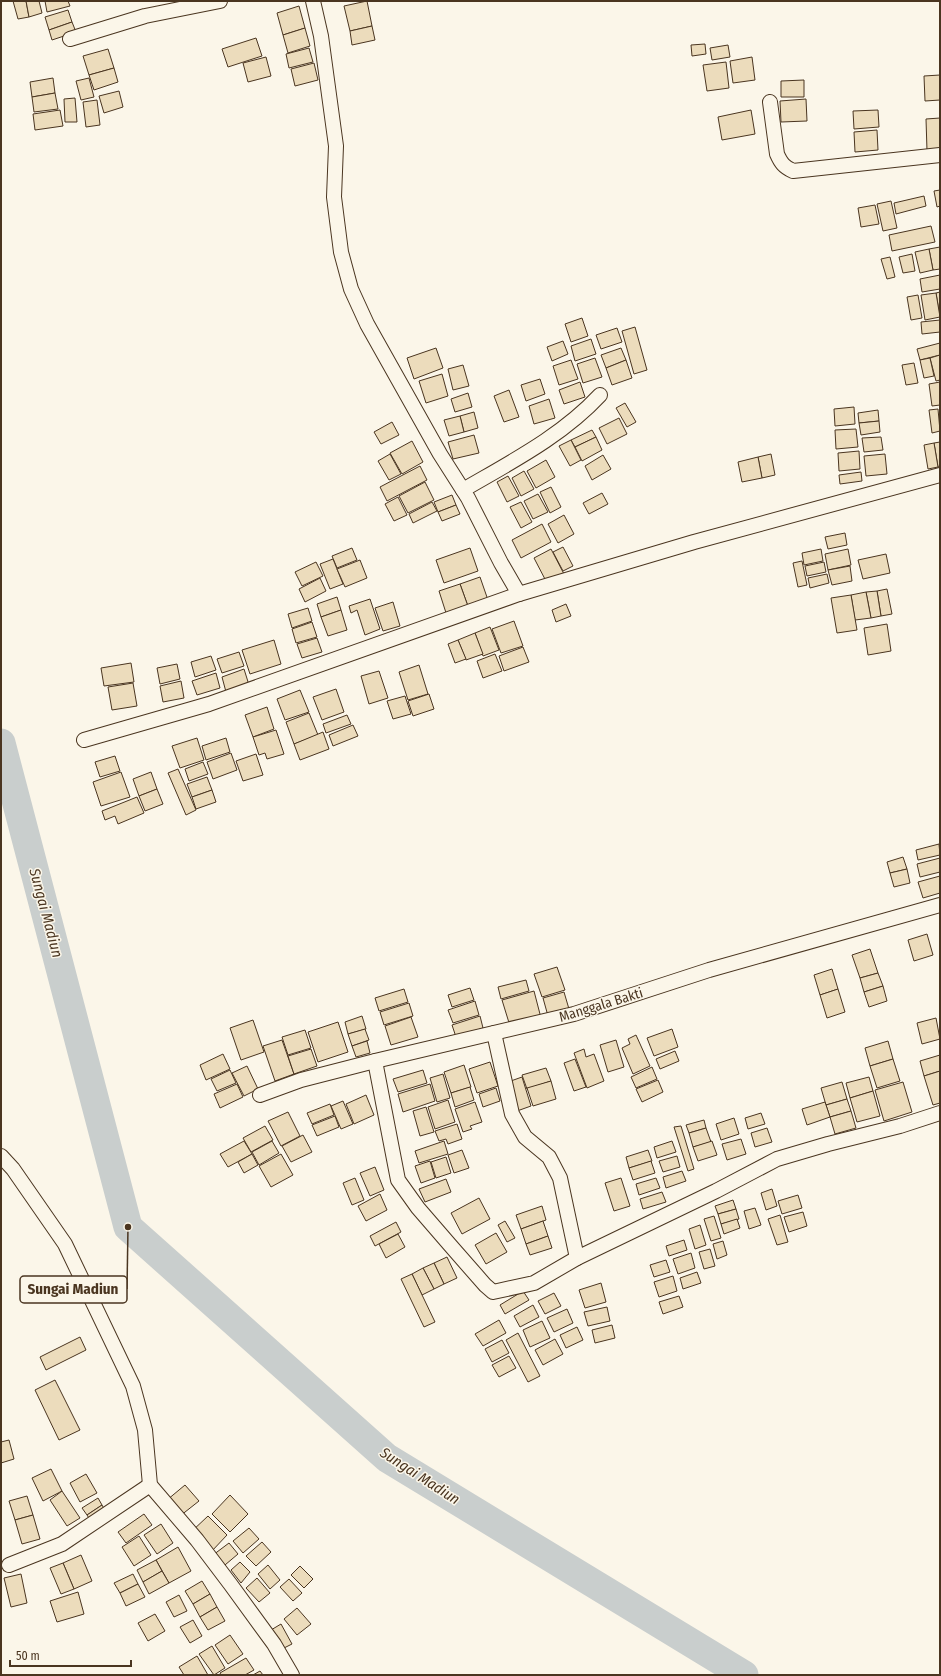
<svg xmlns="http://www.w3.org/2000/svg" width="941" height="1676" font-family="'Fira Sans Condensed',sans-serif">
<style>
.lines{fill:none;stroke-linecap:round;stroke-linejoin:round}
.river{stroke:#c9cecd;stroke-width:29}
.building{fill:#ecdcbc;stroke:#4a3520}
.street-casing{stroke:#4a3520;stroke-width:16}
.street{stroke:#fbf6e9;stroke-width:14}
.labels{text-anchor:middle;dominant-baseline:central;stroke-width:3;stroke-linejoin:round;paint-order:stroke}
.street-label{font-size:14px;fill:#4a3520;stroke:#fbf6e9}
.water-label{font-size:15px;font-style:italic;fill:#4a3520;stroke:#fbf6e9}
.leader{fill:none;stroke:#4a3520;stroke-width:1.5}
.callout-dot{fill:#4a3520;stroke:#fbf6e9;stroke-width:1.5}
.callout{fill:#fbf6e9;stroke:#4a3520;stroke-width:1.5}
.callout-label{font-size:15px;text-anchor:middle;font-weight:bold;fill:#4a3520}
</style>
<rect width="100%" height="100%" fill="#fbf6e9"/>
<g class="lines">
<path class="river" d="M1 743 128 1227 387 1458 744 1675"/>
</g>
<g class="building">
<path d="M13 1H26L29 17 18 19Z"/>
<path d="M26 1H39L42 13 29 17Z"/>
<path d="M45 1H68L70 6 47 12Z"/>
<path d="M367 1 372 26 350 31 344 6Z"/>
<path d="M299 6 305 28 283 35 277 13Z"/>
<path d="M68 10 72 22 49 30 45 17Z"/>
<path d="M72 22 76 32 52 40 49 30Z"/>
<path d="M372 26 375 40 352 45 350 31Z"/>
<path d="M305 28 310 46 288 53 283 35Z"/>
<path d="M256 38 262 56 228 67 222 49Z"/>
<path d="M705 44 706 54 692 56 691 45Z"/>
<path d="M728 45 730 57 712 60 710 48Z"/>
<path d="M309 48 313 62 289 68 286 54Z"/>
<path d="M108 49 114 68 89 75 83 56Z"/>
<path d="M266 57 271 76 248 82 243 63Z"/>
<path d="M752 57 755 80 733 83 730 61Z"/>
<path d="M726 62 729 88 707 91 703 65Z"/>
<path d="M314 63 318 80 295 86 291 69Z"/>
<path d="M114 68 118 82 94 90 89 75Z"/>
<path d="M940 75V100L925 101 924 76Z"/>
<path d="M53 78 55 93 32 97 30 82Z"/>
<path d="M89 78 94 97 81 100 76 81Z"/>
<path d="M804 80V97H781V81Z"/>
<path d="M119 91 123 107 104 113 99 96Z"/>
<path d="M55 93 58 109 34 112 32 97Z"/>
<path d="M75 98 77 122H65L64 99Z"/>
<path d="M806 99 807 121 781 122 780 101Z"/>
<path d="M97 100 100 125 86 127 83 102Z"/>
<path d="M60 110 63 126 35 130 33 114Z"/>
<path d="M751 110 755 134 722 140 718 117Z"/>
<path d="M878 110 879 127 854 129 853 111Z"/>
<path d="M940 118V150L927 151 926 119Z"/>
<path d="M877 130 878 150 855 152 854 132Z"/>
<path d="M940 190V206L937 207 934 191Z"/>
<path d="M924 196 926 206 896 214 894 203Z"/>
<path d="M891 201 897 228 883 231 877 204Z"/>
<path d="M875 205 879 224 861 227 858 208Z"/>
<path d="M931 226 935 242 892 251 889 235Z"/>
<path d="M940 247V269L933 270 929 249Z"/>
<path d="M929 249 933 270 920 273 915 252Z"/>
<path d="M912 254 915 271 903 273 899 257Z"/>
<path d="M890 257 895 277 887 279 881 259Z"/>
<path d="M940 275V289L922 292 920 279Z"/>
<path d="M940 292V317L936 293Z"/>
<path d="M936 293 940 317 925 320 921 295Z"/>
<path d="M918 295 922 318 911 320 907 297Z"/>
<path d="M582 318 588 336 571 342 565 324Z"/>
<path d="M940 320V332L922 334 921 322Z"/>
<path d="M635 327 647 370 634 374 622 331Z"/>
<path d="M617 328 622 342 601 349 596 335Z"/>
<path d="M591 339 596 354 575 361 571 346Z"/>
<path d="M563 341 568 354 552 361 547 347Z"/>
<path d="M940 343V355L920 360 917 349Z"/>
<path d="M436 348 443 368 414 379 407 358Z"/>
<path d="M621 348 626 360 606 368 601 355Z"/>
<path d="M940 355V380L936 381 930 358Z"/>
<path d="M595 358 602 377 583 383 577 364Z"/>
<path d="M930 358 934 376 924 378 920 360Z"/>
<path d="M571 360 578 379 559 385 553 366Z"/>
<path d="M626 360 632 378 612 385 606 368Z"/>
<path d="M914 363 918 383 906 385 902 365Z"/>
<path d="M463 365 469 386 453 390 448 369Z"/>
<path d="M442 374 448 396 426 403 419 381Z"/>
<path d="M540 379 545 394 526 401 521 385Z"/>
<path d="M580 382 585 397 564 404 559 390Z"/>
<path d="M940 382V405L932 406 929 384Z"/>
<path d="M509 390 519 417 504 422 494 396Z"/>
<path d="M468 393 472 407 455 412 451 399Z"/>
<path d="M549 399 555 418 534 424 529 406Z"/>
<path d="M625 403 636 422 627 427 616 408Z"/>
<path d="M854 407 855 424 835 426 834 409Z"/>
<path d="M938 409 940 431 932 433 929 410Z"/>
<path d="M878 410 879 421 859 423 858 413Z"/>
<path d="M474 412 478 428 464 432 460 416Z"/>
<path d="M460 416 464 432 449 436 444 420Z"/>
<path d="M619 418 627 434 607 444 599 428Z"/>
<path d="M879 421 880 432 861 435 859 423Z"/>
<path d="M392 422 399 435 381 444 374 432Z"/>
<path d="M856 429 858 447 836 449 835 430Z"/>
<path d="M592 430 596 437 575 447 571 440Z"/>
<path d="M474 435 479 453 453 459 448 442Z"/>
<path d="M596 437 602 450 582 461 575 447Z"/>
<path d="M881 437 883 450 864 452 862 438Z"/>
<path d="M571 440 581 460 570 466 559 446Z"/>
<path d="M412 441 423 462 402 474 390 453Z"/>
<path d="M940 442V467H938L934 443Z"/>
<path d="M934 443 938 467 928 469 924 445Z"/>
<path d="M859 451 860 469 839 471 838 453Z"/>
<path d="M390 454 401 474 389 480 378 461Z"/>
<path d="M771 454 775 475 762 478 758 457Z"/>
<path d="M885 454 887 474 866 476 864 456Z"/>
<path d="M603 455 611 469 592 480 585 466Z"/>
<path d="M758 457 762 478 742 482 738 462Z"/>
<path d="M546 460 555 477 536 488 527 471Z"/>
<path d="M420 466 427 480 387 501 380 487Z"/>
<path d="M524 471 534 489 521 496 512 478Z"/>
<path d="M861 472 862 481 840 484 839 475Z"/>
<path d="M508 476 519 496 507 502 497 482Z"/>
<path d="M425 482 434 500 408 513 399 496Z"/>
<path d="M551 487 561 507 550 513 540 492Z"/>
<path d="M602 493 608 504 589 514 583 503Z"/>
<path d="M538 494 548 512 533 519 524 501Z"/>
<path d="M452 495 456 505 438 512 434 502Z"/>
<path d="M398 497 407 515 394 521 385 504Z"/>
<path d="M432 502 437 511 413 523 409 514Z"/>
<path d="M521 502 532 522 521 528 510 507Z"/>
<path d="M456 505 460 514 442 521 438 512Z"/>
<path d="M564 515 574 534 558 543 548 524Z"/>
<path d="M542 524 551 542 521 558 512 540Z"/>
<path d="M845 533 847 545 828 549 825 537Z"/>
<path d="M563 547 573 566 563 571 553 552Z"/>
<path d="M352 548 357 560 337 568 332 556Z"/>
<path d="M470 548 478 571 444 583 436 560Z"/>
<path d="M551 549 564 574 547 583 534 558Z"/>
<path d="M821 549 823 561 804 565 802 553Z"/>
<path d="M848 549 851 565 828 570 825 554Z"/>
<path d="M886 554 890 573 863 579 858 560Z"/>
<path d="M333 559 343 584 330 589 320 564Z"/>
<path d="M360 560 367 578 345 587 337 569Z"/>
<path d="M802 561 807 585 798 587 793 563Z"/>
<path d="M316 562 323 576 302 586 295 572Z"/>
<path d="M824 562 826 572 807 576 805 566Z"/>
<path d="M850 566 852 581 832 585 828 570Z"/>
<path d="M827 574 829 583 810 588 808 578Z"/>
<path d="M480 577 489 603 469 609 460 584Z"/>
<path d="M320 578 326 591 305 602 299 589Z"/>
<path d="M460 584 469 609 447 616 439 591Z"/>
<path d="M887 589 892 614 881 616 877 591Z"/>
<path d="M877 591 881 616 871 618 866 592Z"/>
<path d="M866 592 871 618 855 620 851 595Z"/>
<path d="M851 595 857 630 837 633 831 598Z"/>
<path d="M337 597 341 610 321 617 317 604Z"/>
<path d="M370 599 380 629 365 635 357 610 351 613 349 606Z"/>
<path d="M393 602 400 626 383 631 375 608Z"/>
<path d="M566 604 571 616 556 622 552 610Z"/>
<path d="M308 608 312 621 292 628 288 614Z"/>
<path d="M341 610 347 630 328 636 321 617Z"/>
<path d="M514 621 523 646 501 653 492 629Z"/>
<path d="M312 622 317 637 296 643 292 629Z"/>
<path d="M887 624 891 651 868 655 864 628Z"/>
<path d="M490 627 499 650 483 656 475 633Z"/>
<path d="M475 633 483 654 466 660 458 640Z"/>
<path d="M317 638 322 652 302 658 297 644Z"/>
<path d="M274 640 281 664 250 674 242 650Z"/>
<path d="M458 640 466 659 455 663 448 644Z"/>
<path d="M523 647 529 662 504 671 499 656Z"/>
<path d="M239 652 244 666 222 673 217 659Z"/>
<path d="M495 654 502 671 483 678 477 661Z"/>
<path d="M211 656 216 670 195 677 191 662Z"/>
<path d="M131 663 134 682 104 686 101 668Z"/>
<path d="M177 664 180 679 160 684 157 668Z"/>
<path d="M419 665 428 694 408 700 399 672Z"/>
<path d="M244 669 249 685 226 692 222 677Z"/>
<path d="M379 671 388 698 369 704 361 676Z"/>
<path d="M216 673 220 688 197 695 192 681Z"/>
<path d="M181 681 184 698 163 702 160 686Z"/>
<path d="M133 683 137 706 112 710 108 687Z"/>
<path d="M336 689 344 712 322 720 313 697Z"/>
<path d="M300 690 309 712 285 720 277 699Z"/>
<path d="M429 694 434 709 413 716 408 701Z"/>
<path d="M405 696 411 714 393 719 387 701Z"/>
<path d="M267 707 274 729 253 737 245 715Z"/>
<path d="M309 713 318 735 294 744 286 722Z"/>
<path d="M347 715 351 724 326 733 323 724Z"/>
<path d="M353 725 358 736 333 746 329 735Z"/>
<path d="M276 730 284 754 267 759 265 753 259 755 253 737Z"/>
<path d="M323 732 329 749 300 760 294 744Z"/>
<path d="M197 738 204 760 180 768 172 746Z"/>
<path d="M226 738 230 752 206 760 202 746Z"/>
<path d="M231 753 237 770 213 779 207 762Z"/>
<path d="M256 754 263 775 243 781 236 761Z"/>
<path d="M115 756 120 771 100 777 95 762Z"/>
<path d="M203 762 208 774 189 781 185 769Z"/>
<path d="M178 769 196 810 186 815 168 773Z"/>
<path d="M121 772 130 797 101 806 93 782Z"/>
<path d="M151 772 157 789 139 796 133 779Z"/>
<path d="M207 777 212 790 192 797 187 784Z"/>
<path d="M157 789 163 804 145 811 139 796Z"/>
<path d="M212 790 216 802 196 809 192 797Z"/>
<path d="M137 797 144 813 118 824 115 816 105 820 102 811Z"/>
<path d="M939 844 940 855 918 860 916 850Z"/>
<path d="M903 857 907 869 890 873 887 862Z"/>
<path d="M940 858V872L920 877 917 864Z"/>
<path d="M907 869 910 883 894 887 890 873Z"/>
<path d="M940 876V893L923 898 918 882Z"/>
<path d="M927 934 933 955 914 961 908 940Z"/>
<path d="M870 949 878 973 860 978 852 955Z"/>
<path d="M557 967 565 990 542 997 534 974Z"/>
<path d="M832 969 838 989 820 995 814 975Z"/>
<path d="M878 973 883 986 864 992 860 978Z"/>
<path d="M526 980 529 991 501 999 498 987Z"/>
<path d="M883 986 887 1001 869 1007 864 992Z"/>
<path d="M470 988 474 1000 452 1007 448 995Z"/>
<path d="M404 989 408 1002 379 1011 375 998Z"/>
<path d="M838 989 845 1012 827 1018 820 995Z"/>
<path d="M534 991 541 1018 510 1026 502 1000Z"/>
<path d="M564 992 569 1009 548 1016 543 998Z"/>
<path d="M475 1001 479 1015 453 1023 448 1010Z"/>
<path d="M409 1003 413 1016 384 1025 380 1012Z"/>
<path d="M362 1016 366 1029 348 1034 345 1022Z"/>
<path d="M480 1016 483 1028 456 1037 452 1025Z"/>
<path d="M411 1017 418 1037 391 1045 385 1026Z"/>
<path d="M936 1018 940 1039 922 1044 917 1023Z"/>
<path d="M253 1020 264 1052 241 1060 230 1028Z"/>
<path d="M338 1022 348 1052 318 1062 308 1032Z"/>
<path d="M365 1029 369 1040 352 1046 348 1034Z"/>
<path d="M672 1029 678 1047 654 1056 647 1038Z"/>
<path d="M305 1030 311 1048 288 1055 282 1037Z"/>
<path d="M636 1035 650 1066 633 1074 622 1048 630 1044 628 1039Z"/>
<path d="M282 1040 294 1074 275 1081 263 1046Z"/>
<path d="M616 1040 624 1067 608 1072 600 1045Z"/>
<path d="M367 1041 370 1053 356 1057 352 1046Z"/>
<path d="M888 1041 893 1059 870 1066 865 1048Z"/>
<path d="M311 1049 317 1066 294 1074 288 1056Z"/>
<path d="M584 1049 586 1057 594 1054 604 1081 587 1088 574 1053Z"/>
<path d="M675 1051 679 1061 660 1069 656 1059Z"/>
<path d="M223 1054 230 1069 206 1080 200 1065Z"/>
<path d="M940 1055V1071L924 1076 920 1061Z"/>
<path d="M575 1059 586 1087 574 1091 564 1063Z"/>
<path d="M893 1059 900 1081 877 1088 870 1066Z"/>
<path d="M490 1062 498 1086 477 1093 469 1069Z"/>
<path d="M464 1065 471 1087 451 1093 444 1072Z"/>
<path d="M247 1066 258 1089 244 1096 232 1073Z"/>
<path d="M652 1067 657 1079 636 1088 631 1077Z"/>
<path d="M546 1068 551 1081 527 1089 522 1075Z"/>
<path d="M230 1070 236 1083 217 1091 211 1079Z"/>
<path d="M423 1070 427 1083 398 1092 393 1079Z"/>
<path d="M940 1071V1103L933 1105 924 1076Z"/>
<path d="M443 1074 450 1098 437 1102 430 1078Z"/>
<path d="M522 1077 531 1106 517 1111 508 1082Z"/>
<path d="M869 1077 873 1091 850 1098 846 1083Z"/>
<path d="M658 1080 663 1092 642 1102 636 1089Z"/>
<path d="M551 1081 556 1099 533 1106 527 1088Z"/>
<path d="M842 1082 847 1099 826 1105 821 1088Z"/>
<path d="M903 1082 912 1112 884 1121 875 1090Z"/>
<path d="M237 1084 243 1097 220 1108 214 1094Z"/>
<path d="M430 1084 435 1101 403 1112 398 1094Z"/>
<path d="M470 1087 474 1100 455 1107 451 1093Z"/>
<path d="M496 1088 500 1101 483 1107 479 1094Z"/>
<path d="M873 1091 880 1116 857 1122 850 1098Z"/>
<path d="M366 1095 374 1115 354 1124 346 1104Z"/>
<path d="M847 1099 851 1111 830 1117 826 1105Z"/>
<path d="M448 1100 455 1122 435 1129 428 1107Z"/>
<path d="M343 1101 353 1124 341 1129 331 1106Z"/>
<path d="M475 1102 482 1122 470 1126 472 1129 463 1132 455 1109Z"/>
<path d="M825 1102 830 1117 807 1125 802 1109Z"/>
<path d="M330 1104 334 1115 312 1124 307 1113Z"/>
<path d="M426 1107 434 1132 420 1136 413 1111Z"/>
<path d="M851 1111 856 1128 835 1134 830 1117Z"/>
<path d="M288 1112 300 1136 281 1146 268 1121Z"/>
<path d="M761 1113 765 1124 748 1129 745 1118Z"/>
<path d="M335 1116 339 1127 317 1136 312 1125Z"/>
<path d="M734 1118 739 1134 721 1140 716 1124Z"/>
<path d="M704 1120 706 1128 689 1133 686 1125Z"/>
<path d="M457 1124 462 1139 448 1144 446 1139 439 1141 435 1131Z"/>
<path d="M265 1126 273 1140 251 1152 243 1138Z"/>
<path d="M681 1126 694 1169 688 1171 674 1127Z"/>
<path d="M706 1128 711 1142 693 1147 689 1133Z"/>
<path d="M767 1128 772 1142 755 1147 751 1133Z"/>
<path d="M303 1135 312 1152 291 1162 282 1146Z"/>
<path d="M741 1139 746 1154 727 1160 722 1144Z"/>
<path d="M244 1141 252 1154 228 1167 220 1154Z"/>
<path d="M272 1141 279 1153 259 1165 252 1152Z"/>
<path d="M444 1141 448 1154 419 1163 415 1151Z"/>
<path d="M672 1141 676 1152 657 1158 654 1147Z"/>
<path d="M712 1141 717 1155 698 1161 693 1147Z"/>
<path d="M462 1150 469 1168 454 1173 448 1155Z"/>
<path d="M648 1150 652 1161 629 1168 626 1157Z"/>
<path d="M252 1154 258 1165 244 1173 238 1162Z"/>
<path d="M281 1154 293 1175 271 1187 259 1166Z"/>
<path d="M677 1156 680 1167 663 1172 659 1161Z"/>
<path d="M446 1157 451 1173 436 1178 431 1162Z"/>
<path d="M430 1161 435 1178 421 1183 415 1166Z"/>
<path d="M651 1161 655 1173 633 1180 629 1168Z"/>
<path d="M375 1167 384 1190 370 1196 360 1173Z"/>
<path d="M682 1171 686 1181 666 1188 663 1177Z"/>
<path d="M355 1178 364 1200 352 1205 343 1183Z"/>
<path d="M621 1178 630 1206 614 1211 605 1183Z"/>
<path d="M656 1178 660 1188 639 1195 636 1184Z"/>
<path d="M446 1179 451 1192 425 1202 419 1189Z"/>
<path d="M772 1189 777 1206 766 1210 761 1193Z"/>
<path d="M662 1192 666 1202 643 1209 640 1199Z"/>
<path d="M380 1194 387 1210 366 1221 358 1206Z"/>
<path d="M798 1195 802 1208 782 1214 778 1201Z"/>
<path d="M479 1198 490 1219 462 1234 451 1213Z"/>
<path d="M733 1200 736 1209 718 1214 715 1206Z"/>
<path d="M542 1206 546 1220 521 1229 516 1215Z"/>
<path d="M755 1208 761 1225 749 1229 744 1211Z"/>
<path d="M736 1209 739 1219 721 1224 718 1214Z"/>
<path d="M803 1212 807 1226 789 1232 784 1217Z"/>
<path d="M780 1215 788 1242 777 1245 768 1219Z"/>
<path d="M714 1216 721 1238 711 1241 704 1219Z"/>
<path d="M737 1219 740 1228 724 1234 721 1224Z"/>
<path d="M505 1221 515 1238 507 1242 498 1225Z"/>
<path d="M543 1221 548 1236 526 1244 521 1229Z"/>
<path d="M396 1222 401 1232 375 1246 370 1236Z"/>
<path d="M700 1225 706 1245 695 1249 689 1229Z"/>
<path d="M496 1233 507 1252 486 1264 475 1245Z"/>
<path d="M398 1234 405 1247 386 1258 379 1244Z"/>
<path d="M548 1236 552 1248 530 1255 526 1244Z"/>
<path d="M684 1240 687 1250 669 1256 666 1246Z"/>
<path d="M723 1241 727 1255 717 1259 713 1244Z"/>
<path d="M710 1249 715 1266 704 1269 699 1252Z"/>
<path d="M691 1253 695 1268 678 1274 673 1259Z"/>
<path d="M447 1257 457 1278 444 1284 434 1263Z"/>
<path d="M666 1260 670 1272 654 1277 650 1265Z"/>
<path d="M434 1263 444 1284 434 1289 423 1268Z"/>
<path d="M423 1268 434 1289 422 1295 412 1274Z"/>
<path d="M697 1272 701 1283 683 1289 680 1278Z"/>
<path d="M412 1274 435 1322 424 1327 401 1279Z"/>
<path d="M673 1276 677 1291 659 1297 654 1282Z"/>
<path d="M601 1283 606 1302 585 1308 579 1290Z"/>
<path d="M523 1291 529 1300 505 1314 500 1305Z"/>
<path d="M554 1293 561 1306 545 1314 538 1301Z"/>
<path d="M679 1296 683 1307 663 1314 659 1302Z"/>
<path d="M533 1305 539 1317 520 1327 514 1316Z"/>
<path d="M607 1307 610 1321 588 1326 584 1312Z"/>
<path d="M567 1309 573 1323 554 1332 547 1318Z"/>
<path d="M499 1320 506 1333 483 1346 475 1334Z"/>
<path d="M542 1321 550 1338 530 1347 523 1330Z"/>
<path d="M612 1325 615 1338 595 1343 592 1330Z"/>
<path d="M577 1327 583 1340 566 1348 560 1335Z"/>
<path d="M518 1333 540 1376 528 1382 506 1340Z"/>
<path d="M80 1337 86 1350 46 1370 40 1357Z"/>
<path d="M555 1339 563 1354 543 1365 535 1350Z"/>
<path d="M502 1340 509 1353 492 1362 485 1349Z"/>
<path d="M509 1356 516 1368 499 1377 492 1365Z"/>
<path d="M55 1380 80 1430 59 1440 35 1390Z"/>
<path d="M9 1440 14 1459 1 1463V1442Z"/>
<path d="M51 1469 62 1491 43 1501 32 1478Z"/>
<path d="M86 1474 97 1493 80 1502 70 1483Z"/>
<path d="M185 1485 199 1501 180 1516 167 1500Z"/>
<path d="M62 1491 80 1518 67 1526 50 1500Z"/>
<path d="M230 1495 248 1514 230 1532 212 1514Z"/>
<path d="M27 1496 33 1515 15 1520 9 1501Z"/>
<path d="M98 1498 102 1505 87 1515 82 1508Z"/>
<path d="M102 1505 107 1514 92 1523 87 1515Z"/>
<path d="M144 1514 152 1525 126 1543 118 1532Z"/>
<path d="M33 1515 40 1539 22 1544 15 1520Z"/>
<path d="M208 1516 227 1535 211 1552 191 1532Z"/>
<path d="M161 1524 173 1543 157 1554 144 1535Z"/>
<path d="M249 1528 259 1539 243 1553 233 1541Z"/>
<path d="M139 1536 151 1555 134 1566 122 1547Z"/>
<path d="M262 1542 271 1552 256 1566 246 1556Z"/>
<path d="M229 1543 238 1554 219 1570 209 1558Z"/>
<path d="M178 1547 191 1571 169 1583 156 1560Z"/>
<path d="M81 1555 92 1581 74 1589 63 1563Z"/>
<path d="M156 1560 162 1571 143 1582 137 1570Z"/>
<path d="M240 1562 250 1572 241 1583 231 1570Z"/>
<path d="M63 1563 74 1589 61 1594 50 1568Z"/>
<path d="M268 1565 280 1580 270 1589 258 1574Z"/>
<path d="M300 1566 313 1579 304 1588 291 1575Z"/>
<path d="M162 1571 169 1583 149 1594 143 1582Z"/>
<path d="M21 1574 27 1603 11 1607 4 1578Z"/>
<path d="M133 1574 138 1584 120 1593 114 1583Z"/>
<path d="M257 1578 270 1593 259 1602 246 1588Z"/>
<path d="M289 1579 302 1593 293 1601 280 1587Z"/>
<path d="M202 1581 210 1594 193 1604 185 1591Z"/>
<path d="M138 1584 145 1597 126 1606 120 1593Z"/>
<path d="M78 1592 84 1614 57 1622 50 1601Z"/>
<path d="M210 1594 217 1607 200 1617 193 1604Z"/>
<path d="M179 1595 187 1611 174 1617 166 1602Z"/>
<path d="M217 1607 225 1621 208 1630 200 1617Z"/>
<path d="M297 1608 311 1624 297 1635 284 1619Z"/>
<path d="M155 1614 165 1631 148 1641 138 1623Z"/>
<path d="M193 1620 202 1636 190 1643 180 1627Z"/>
<path d="M281 1624 292 1644 282 1649 271 1630Z"/>
<path d="M230 1635 243 1654 228 1664 215 1645Z"/>
<path d="M212 1646 225 1668 214 1675 199 1654Z"/>
<path d="M197 1656 208 1675H184L179 1667Z"/>
<path d="M246 1658 254 1670 245 1675H221L220 1673Z"/>
<path d="M260 1671 263 1675H253Z"/>
</g>
<g class="lines">
<g class="street-casing">
<g id="street">
<path d="M313 1 321 36 336 146 334 197 341 252 351 289 367 324 440 454 468 498 501 563 519 594"/>
<path d="M70 39 145 16 220 1"/>
<path d="M770 102 777 154C781 163 784 167 793 171L940 155"/>
<path d="M463 490C511 462 562 436 600 395"/>
<path d="M84 740 209 704 519 594 694 542 940 475"/>
<path d="M494 1033 512 1114 525 1137 549 1157 560 1178 577 1258"/>
<path d="M375 1061 398 1180 418 1208 450 1245 485 1285 493 1292 534 1283 577 1258 716 1191 777 1159 828 1144 900 1126 940 1113"/>
<path d="M260 1095 301 1080 375 1061 574 1014 709 970 940 905"/>
<path d="M1 1156 13 1169 65 1244 133 1386 145 1430 150 1485 197 1540 231 1585 274 1644 292 1675"/>
<path d="M9 1565 62 1544 150 1485"/>
</g>
</g>
<use href="#street" class="street"/>
</g>
<g class="labels">
<g class="street-label">
<text transform="translate(601 1005) rotate(-17)">Manggala Bakti</text>
</g>
<g class="water-label">
<text transform="translate(46 913) rotate(75)">Sungai Madiun</text>
<text transform="translate(420 1476) rotate(33)">Sungai Madiun</text>
</g>
</g>
<path class="leader" d="M128 1227L127 1289"/>
<circle class="callout-dot" cx="128" cy="1227" r="4"/>
<rect class="callout" x="20" y="1276" width="107" height="27" rx="4"/>
<g class="callout-label">
<text x="73" y="1294">Sungai Madiun</text>
</g>
<rect width="941" height="1676" fill="none" stroke="#4a3520" stroke-width="4"/>
<path d="M10 1660v6h121v-6" fill="none" stroke="#4a3520" stroke-width="2"/>
<text x="16" y="1660" font-size="12" fill="#4a3520" stroke="#fbf6e9" stroke-width="3" paint-order="stroke">50 m</text>
</svg>
